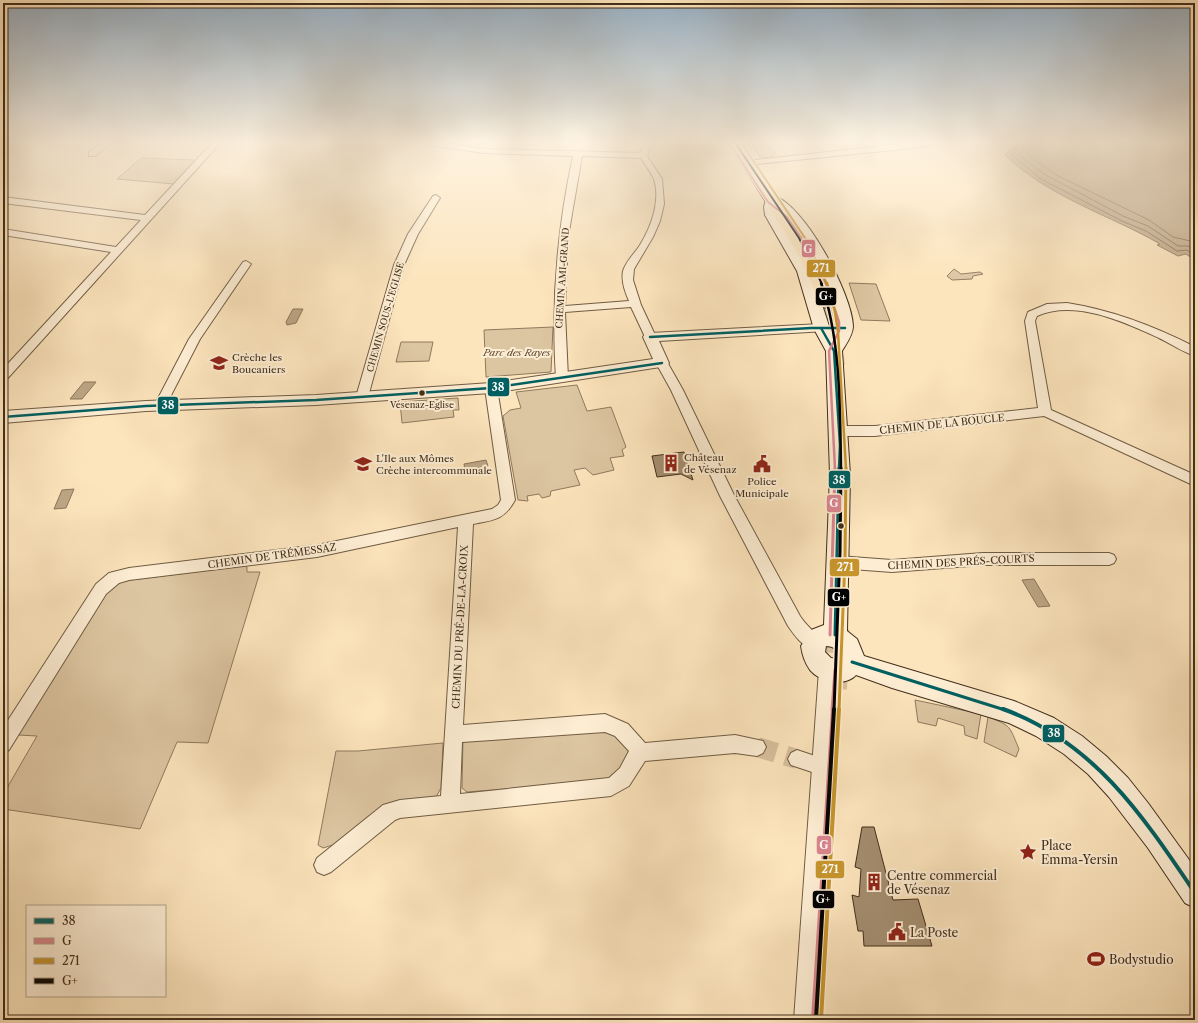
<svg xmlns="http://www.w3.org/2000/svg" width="1198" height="1023" font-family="'Libre Caslon Text',serif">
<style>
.green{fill:#dcc5a1;stroke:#8f7a5e}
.water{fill:#bda685;stroke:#8c765b}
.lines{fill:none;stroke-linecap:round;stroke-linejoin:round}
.shore{stroke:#806a50;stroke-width:1}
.building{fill:#a38d6f;stroke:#422e1b}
.minor-tunnel{stroke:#d7c09c;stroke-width:20;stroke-dasharray:20 10;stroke-linecap:butt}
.primary-tunnel-far1{stroke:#d7c09c;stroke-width:18;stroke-dasharray:18 9;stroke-linecap:butt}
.primary-tunnel{stroke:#d7c09c;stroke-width:24;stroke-dasharray:24 12;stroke-linecap:butt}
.minor-casing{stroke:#705c43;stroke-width:2}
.tertiary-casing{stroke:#705c43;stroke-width:2}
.secondary-casing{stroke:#422e1b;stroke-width:2}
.primary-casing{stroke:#422e1b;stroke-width:2}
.minor{fill:#fdedd3;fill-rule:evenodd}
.tertiary{fill:#fdedd3;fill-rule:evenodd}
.secondary{fill:#fdedd3;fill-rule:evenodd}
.primary{fill:#fce4bc;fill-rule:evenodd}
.bus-1-far2-casing{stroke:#fdedd3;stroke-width:5}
.bus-1-far1-casing{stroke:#fdedd3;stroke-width:6}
.bus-1-casing{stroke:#fdedd3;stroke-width:7}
.bus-2-far3-casing{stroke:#fdedd3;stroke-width:4}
.bus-2-far2-casing{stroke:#fdedd3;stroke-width:5}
.bus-2-far1-casing{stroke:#fdedd3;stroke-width:6}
.bus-2-casing{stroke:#fdedd3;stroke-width:7}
.bus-3-far3-casing{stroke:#fdedd3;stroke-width:4}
.bus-3-far2-casing{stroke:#fdedd3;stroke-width:5}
.bus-3-far1-casing{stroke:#fdedd3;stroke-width:6}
.bus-3-casing{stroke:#fdedd3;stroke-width:7}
.bus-4-far3-casing{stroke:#fdedd3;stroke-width:4}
.bus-4-far2-casing{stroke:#fdedd3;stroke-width:5}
.bus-4-far1-casing{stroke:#fdedd3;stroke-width:6}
.bus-4-casing{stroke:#fdedd3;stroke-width:7}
.bus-1-far2{stroke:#005f61;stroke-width:2.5}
.bus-1-far1{stroke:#005f61;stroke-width:3}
.bus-1{stroke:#005f61;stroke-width:4}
.bus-2-far3{stroke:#d9858d;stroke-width:2}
.bus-2-far2{stroke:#d9858d;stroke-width:2.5}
.bus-2-far1{stroke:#d9858d;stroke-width:3}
.bus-2{stroke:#d9858d;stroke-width:4}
.bus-3-far3{stroke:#c6942c;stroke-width:2}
.bus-3-far2{stroke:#c6942c;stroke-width:2.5}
.bus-3-far1{stroke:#c6942c;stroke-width:3}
.bus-3{stroke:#c6942c;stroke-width:4}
.bus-4-far3{stroke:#000;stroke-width:2}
.bus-4-far2{stroke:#000;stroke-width:2.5}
.bus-4-far1{stroke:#000;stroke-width:3}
.bus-4{stroke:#000;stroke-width:4}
.bus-dot{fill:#422e1b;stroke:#fdedd3;stroke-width:1.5}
.labels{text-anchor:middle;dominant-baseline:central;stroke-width:4;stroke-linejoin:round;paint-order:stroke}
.far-street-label{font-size:9px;fill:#422e1b;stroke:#fdedd3}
.bus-label{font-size:9px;fill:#422e1b;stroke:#fdedd3}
.park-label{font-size:10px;font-style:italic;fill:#614c36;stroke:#fdedd3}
.poi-label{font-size:10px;fill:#422e1b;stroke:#fdedd3;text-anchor:start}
.street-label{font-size:10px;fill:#422e1b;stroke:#fdedd3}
.near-poi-label{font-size:12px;fill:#422e1b;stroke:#fdedd3;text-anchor:start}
.line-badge{stroke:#fdedd3;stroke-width:1.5}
.badge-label{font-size:11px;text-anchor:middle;font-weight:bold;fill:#fff}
</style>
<rect width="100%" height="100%" fill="#fce4bc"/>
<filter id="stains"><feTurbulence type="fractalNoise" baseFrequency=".005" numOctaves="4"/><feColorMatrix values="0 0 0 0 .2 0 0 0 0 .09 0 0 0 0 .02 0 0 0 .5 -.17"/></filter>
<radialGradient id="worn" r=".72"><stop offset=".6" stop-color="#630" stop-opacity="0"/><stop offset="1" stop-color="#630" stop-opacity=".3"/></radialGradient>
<g class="green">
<path d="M750 141H760L764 147H769L775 153 771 158 760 157Z"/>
<path d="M141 158 196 160 174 184 117 179Z"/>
<path d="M954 269 961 274 980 272 983 274 973 276 972 279 952 280 947 276Z"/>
<path d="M849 283 876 284 890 321 861 320Z"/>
<path d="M553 327 551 372 486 377 484 330Z"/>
<path d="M401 342H433L429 361 396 362Z"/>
<path d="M577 385 587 411 611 407 626 447 622 450 624 456 610 458 614 470 593 475 585 468 574 470 580 485 551 491 550 496 542 498 539 494 527 496 528 501 518 500 503 416 510 410 521 408 516 392Z"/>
<path d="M458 398 459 410H453L454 417 402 423 400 402Z"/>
<path d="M244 566 247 567V572H260L208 743 177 742 140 829 3 809V795L37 736 18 735 106 594 122 581Z"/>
<path d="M915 700 981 714 977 739 965 735 964 726 938 718 936 726 918 722Z"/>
<path d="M988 717C1012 726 1009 726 1019 749L1016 757 984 742Z"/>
<path d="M612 730 632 750 624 767 607 781 467 792 462 788 463 739Z"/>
<path d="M443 743 441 788 436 797 336 844 323 848 318 845 336 751H358Z"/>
</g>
<g class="water">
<path d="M1022 141H1195V265L1191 260 1193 259 1186 254 1178 256 1157 245 1160 244C1112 216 1048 197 1005 155L1017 143Z"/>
<path d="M293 309H303L296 323 287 325 286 322Z"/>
<path d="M84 382H96L82 399H70Z"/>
<path d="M486 460 488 466 465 470 464 464Z"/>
<path d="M74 489 66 508 54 509 62 490Z"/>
<path d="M1034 579 1050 606 1038 607 1022 580Z"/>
</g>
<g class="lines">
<g class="shore">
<path d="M1021 141 1012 155 1041 179 1122 221 1146 231 1177 251 1187 250 1195 256"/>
<path d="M1027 141 1026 147 1019 155 1044 174 1123 216 1148 226 1178 246H1188L1195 250"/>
<path d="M1033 141 1028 155 1056 175 1149 220 1173 237 1195 242"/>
</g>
</g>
<g class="building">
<path d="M684 452 693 480 681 474 657 477 652 456Z"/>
<path d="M862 827H874L893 900 918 899 932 946H864L863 931H858L852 895 859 897 861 869 855 867Z"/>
</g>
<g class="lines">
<path class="minor-tunnel" d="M757 747 797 759"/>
<path class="primary-tunnel-far1" d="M828 303 836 366"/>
<path class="primary-tunnel" d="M835 689 838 620"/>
<g class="minor-casing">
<g id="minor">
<path d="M105 141H114L95 156H89V152Z"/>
<path d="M214 141H222L7 379 3 380V369L111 252 3 235V229L116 247 141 220 3 203V197L145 215Z"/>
<path d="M413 141H434L484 149 640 153 645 141H653L647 156 662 179 664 204 660 221 653 237 634 269 633 280 641 305 656 337 654 339H646L631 307 565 312 568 378 562 382 558 381 556 378C551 303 557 230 573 156L484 153 417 143ZM582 156 641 158C645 165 651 172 654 179 661 201 651 227 640 245 635 253 626 261 623 271 621 281 625 292 629 301L565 306 568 237Z"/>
<path d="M928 141H942L922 147 747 165 743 163 747 161Z"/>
<path d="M436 195 440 198 418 234 404 265 368 397 366 400H358L356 397 394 265 408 234 433 196Z"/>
<path d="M246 261 251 264 200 339 164 409H156L154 406 189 339 243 262Z"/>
<path d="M1067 303C1112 310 1154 326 1195 347V356C1183 352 1171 344 1159 338 1124 322 1075 299 1037 316L1035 321 1051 410 1195 475V486L1044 416 875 436H839L835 434 833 431 835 428 839 426H875L1038 408 1025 321 1028 312 1047 304Z"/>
<path d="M662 359 666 360 683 390 734 495 800 616C806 626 817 633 822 643L820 648 814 650C802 646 795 636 788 626L720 496 671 390 656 363Z"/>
<path d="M491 384 497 388 515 500C504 520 494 520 473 524L463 725 605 714 628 724 645 743 735 735 763 741 766 747 763 753 757 756 735 753 645 761 629 786 611 796 400 818 395 820 331 872 324 875 317 872 314 865 317 858 383 805 400 800 441 796 458 527 317 557 129 580 119 583 106 594 9 750 3 753V728L96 584 109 573 129 568 317 545 492 509 498 505 501 500 485 388ZM605 732 615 736 629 751 620 768 609 778 460 794 462 742Z"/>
<path d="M983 553H1109L1114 555 1116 559 1114 563 1109 565H983L892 572 838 568 833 566 831 562 833 558 838 556 892 560Z"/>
<path d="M797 750 830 761 833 767 830 773 824 776 791 765 788 759 791 753Z"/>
</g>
</g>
<g class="tertiary-casing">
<g id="tertiary">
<path d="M821 324 826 325 828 328 826 331 659 341 669 363 667 366 491 393 316 405 146 411 3 423V411L146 401 316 395 491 383 653 359 643 337 645 334 650 333Z"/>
<path d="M830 660 838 663 841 670 822 1020H794L819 670 822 663Z"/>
</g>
</g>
<g class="secondary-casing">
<path id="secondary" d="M772 195C804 203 852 294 853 326 853 335 846 344 842 351L850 475 847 631 857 639 864 656 1014 701 1054 718 1082 736 1106 756 1128 778 1148 803 1195 868V908L1185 903 1148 848 1109 797 1088 774 1064 754 1036 736 1009 723 892 688 856 675C845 687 820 682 810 670 805 663 802 654 801 646L811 630 824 625 830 475 826 351 814 329 797 271 765 215 764 207 766 199ZM776 207C799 222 846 310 834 337L830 329 811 271 777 215ZM826 646C833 646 840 650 841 658L839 659 831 658 825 652Z"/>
</g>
<g class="primary-casing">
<path id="primary" d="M728 141H740L816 257 836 303 834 307 828 308 822 307 820 303 800 257Z"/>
</g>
<use href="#minor" class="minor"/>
<use href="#tertiary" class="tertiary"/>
<use href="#secondary" class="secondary"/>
<use href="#primary" class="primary"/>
<g class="bus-1-far2-casing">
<g id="bus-1-far2">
<path d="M821 328 834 351 840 445 839 469"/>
<path d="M650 337 811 328H845"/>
<path d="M3 417 146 406 316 400 491 388 662 363"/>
</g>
</g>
<g class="bus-1-far1-casing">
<g id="bus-1-far1">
<path d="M835 635 839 468"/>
<path d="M852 662 1005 710"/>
</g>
</g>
<g class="bus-1-casing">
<path id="bus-1" d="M1003 709C1094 742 1143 816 1195 893"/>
</g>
<g class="bus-2-far3-casing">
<path id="bus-2-far3" d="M730 144 768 202 787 217 807 246 826 284"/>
</g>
<g class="bus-2-far2-casing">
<path id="bus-2-far2" d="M826 283 839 322V331L829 351 835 469"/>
</g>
<g class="bus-2-far1-casing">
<g id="bus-2-far1">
<path d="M830 635 835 468"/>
<path d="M832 710 835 670"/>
</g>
</g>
<g class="bus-2-casing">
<path id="bus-2" d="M813 1020 833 709"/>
</g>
<g class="bus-3-far3-casing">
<path id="bus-3-far3" d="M740 141 805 238 827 284"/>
</g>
<g class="bus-3-far2-casing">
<path id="bus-3-far2" d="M827 283 835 312 838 332 846 469"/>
</g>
<g class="bus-3-far1-casing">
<path id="bus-3-far1" d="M839 710 845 559 846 468"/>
</g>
<g class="bus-3-casing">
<path id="bus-3" d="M821 1020 839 709"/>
</g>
<g class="bus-4-far3-casing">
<path id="bus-4-far3" d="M734 141 799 238 822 284"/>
</g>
<g class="bus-4-far2-casing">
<path id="bus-4-far2" d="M821 283C841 339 840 410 841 469"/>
</g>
<g class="bus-4-far1-casing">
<path id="bus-4-far1" d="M834 710 840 552 841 468"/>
</g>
<g class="bus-4-casing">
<path id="bus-4" d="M816 1020 834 709"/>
</g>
<use href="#bus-1-far2" class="bus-1-far2"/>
<use href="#bus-1-far1" class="bus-1-far1"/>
<use href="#bus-1" class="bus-1"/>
<use href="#bus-2-far3" class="bus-2-far3"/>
<use href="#bus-2-far2" class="bus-2-far2"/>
<use href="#bus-2-far1" class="bus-2-far1"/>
<use href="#bus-2" class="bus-2"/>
<use href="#bus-3-far3" class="bus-3-far3"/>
<use href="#bus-3-far2" class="bus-3-far2"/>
<use href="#bus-3-far1" class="bus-3-far1"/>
<use href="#bus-3" class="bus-3"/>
<use href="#bus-4-far3" class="bus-4-far3"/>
<use href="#bus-4-far2" class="bus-4-far2"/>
<use href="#bus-4-far1" class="bus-4-far1"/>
<use href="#bus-4" class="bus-4"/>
</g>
<linearGradient id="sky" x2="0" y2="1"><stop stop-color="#97aec0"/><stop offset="0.5" stop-color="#fef3e1"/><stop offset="1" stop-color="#fef3e1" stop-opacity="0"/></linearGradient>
<rect width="1198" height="284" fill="url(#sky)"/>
<defs>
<g id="school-bare" transform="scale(1.38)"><path d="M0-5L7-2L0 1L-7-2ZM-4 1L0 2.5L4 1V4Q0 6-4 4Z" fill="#8f2418" stroke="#fdedd3" stroke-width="2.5" paint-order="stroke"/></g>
<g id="building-bare" transform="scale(1.38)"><path d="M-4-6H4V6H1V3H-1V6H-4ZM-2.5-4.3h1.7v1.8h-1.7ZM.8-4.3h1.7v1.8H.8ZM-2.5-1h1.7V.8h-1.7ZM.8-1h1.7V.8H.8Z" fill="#8f2418" stroke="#fdedd3" stroke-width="2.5" paint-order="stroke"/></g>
<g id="civic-bare" transform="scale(1.38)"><path d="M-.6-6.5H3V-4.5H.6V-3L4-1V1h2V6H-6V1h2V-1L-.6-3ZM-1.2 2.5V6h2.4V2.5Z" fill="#8f2418" stroke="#fdedd3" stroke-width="2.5" paint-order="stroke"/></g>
<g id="sight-bare" transform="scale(1.38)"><path d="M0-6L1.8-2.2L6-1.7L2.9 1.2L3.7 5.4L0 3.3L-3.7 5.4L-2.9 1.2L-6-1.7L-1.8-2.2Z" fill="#8f2418" stroke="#fdedd3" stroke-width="2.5" paint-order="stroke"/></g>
<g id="stadium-bare" transform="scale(1.38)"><path d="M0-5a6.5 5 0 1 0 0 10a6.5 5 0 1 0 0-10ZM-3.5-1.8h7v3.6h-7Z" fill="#8f2418" stroke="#fdedd3" stroke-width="2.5" paint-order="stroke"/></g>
</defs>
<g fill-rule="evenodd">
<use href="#school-bare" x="219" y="363"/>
<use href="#building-bare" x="671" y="463"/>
<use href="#school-bare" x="363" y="464"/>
<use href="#civic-bare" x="762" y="464"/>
<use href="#sight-bare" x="1028" y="852"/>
<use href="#building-bare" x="874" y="882"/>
<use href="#civic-bare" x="897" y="932"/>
<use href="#stadium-bare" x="1096" y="959"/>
</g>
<g class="bus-dot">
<circle cx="422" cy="393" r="3.5"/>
<circle cx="841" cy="526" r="3.5"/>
</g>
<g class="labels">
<g class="far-street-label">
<text transform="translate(562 278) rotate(-86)">CHEMIN AMI-GRAND</text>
<text transform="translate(385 317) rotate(-74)">CHEMIN SOUS-L'EGLISE</text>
</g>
<g class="bus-label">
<text x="422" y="404">Vésenaz-Eglise</text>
</g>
<g class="park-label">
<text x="517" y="352">Parc des Rayes</text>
</g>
<g class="poi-label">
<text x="232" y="357">Crèche les<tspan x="232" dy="12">Boucaniers</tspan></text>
<text x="684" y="457">Château<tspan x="684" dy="12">de Vésenaz</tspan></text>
<text x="376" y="458">L'Ile aux Mômes<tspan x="376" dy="12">Crèche intercommunale</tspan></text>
<text x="762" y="481" text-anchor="middle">Police<tspan x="762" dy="12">Municipale</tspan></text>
</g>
<g class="street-label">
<text transform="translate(942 424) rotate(-6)">CHEMIN DE LA BOUCLE</text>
<text transform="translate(272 556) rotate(-8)">CHEMIN DE TRÉMESSAZ</text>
<text transform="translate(961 562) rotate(-3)">CHEMIN DES PRÉS-COURTS</text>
<text transform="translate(460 627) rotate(-87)">CHEMIN DU PRÉ-DE-LA-CROIX</text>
</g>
<g class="near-poi-label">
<text x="1041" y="845">Place<tspan x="1041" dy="14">Emma-Yersin</tspan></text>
<text x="887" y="875">Centre commercial<tspan x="887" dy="14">de Vésenaz</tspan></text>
<text x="910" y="932">La Poste</text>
<text x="1109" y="959">Bodystudio</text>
</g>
</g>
<g class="line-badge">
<rect x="801" y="239" width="15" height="19" rx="4" fill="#d9858d"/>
<rect x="806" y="259" width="30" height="19" rx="4" fill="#c6942c"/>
<rect x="815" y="287" width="22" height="19" rx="4" fill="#000"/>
<rect x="487" y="377" width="23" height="20" rx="4" fill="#005f61"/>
<rect x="157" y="396" width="22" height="19" rx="4" fill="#005f61"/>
<rect x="828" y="470" width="23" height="19" rx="4" fill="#005f61"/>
<rect x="826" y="494" width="16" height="19" rx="4" fill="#d9858d"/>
<rect x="829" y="558" width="31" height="19" rx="4" fill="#c6942c"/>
<rect x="827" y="588" width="23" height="19" rx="4" fill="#000"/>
<rect x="1042" y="724" width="23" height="19" rx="4" fill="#005f61"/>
<rect x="816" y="835" width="16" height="20" rx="4" fill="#d9858d"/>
<rect x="815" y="860" width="30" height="19" rx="4" fill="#c6942c"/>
<rect x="812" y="890" width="23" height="19" rx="4" fill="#000"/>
</g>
<g class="badge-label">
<text x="808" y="253">G</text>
<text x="821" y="272">271</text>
<text x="826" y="300">G+</text>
<text x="498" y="391">38</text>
<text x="168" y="409">38</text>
<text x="839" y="484">38</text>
<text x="834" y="507">G</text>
<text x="845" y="571">271</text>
<text x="839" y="601">G+</text>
<text x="1054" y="737">38</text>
<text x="824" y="849">G</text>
<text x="830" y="873">271</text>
<text x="823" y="903">G+</text>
</g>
<rect width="1198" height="1023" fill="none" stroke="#fce4bc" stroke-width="16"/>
<rect x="4" y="4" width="1190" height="1015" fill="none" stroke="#422e1b" stroke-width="2"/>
<rect x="8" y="8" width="1182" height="1007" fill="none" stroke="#422e1b"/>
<rect x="26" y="905" width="140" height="92" fill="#fdedd3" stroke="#b2a189"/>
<rect x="34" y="918" width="20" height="6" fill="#005f61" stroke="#b2a189"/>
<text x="62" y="925" font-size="12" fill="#422e1b">38</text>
<rect x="34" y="938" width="20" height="6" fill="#d9858d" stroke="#b2a189"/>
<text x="62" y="945" font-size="12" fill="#422e1b">G</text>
<rect x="34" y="958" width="20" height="6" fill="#c6942c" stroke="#b2a189"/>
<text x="62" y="965" font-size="12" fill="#422e1b">271</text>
<rect x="34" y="978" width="20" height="6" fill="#000000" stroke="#b2a189"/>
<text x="62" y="985" font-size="12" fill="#422e1b">G+</text>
<rect width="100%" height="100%" filter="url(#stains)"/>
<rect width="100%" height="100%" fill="url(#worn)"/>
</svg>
